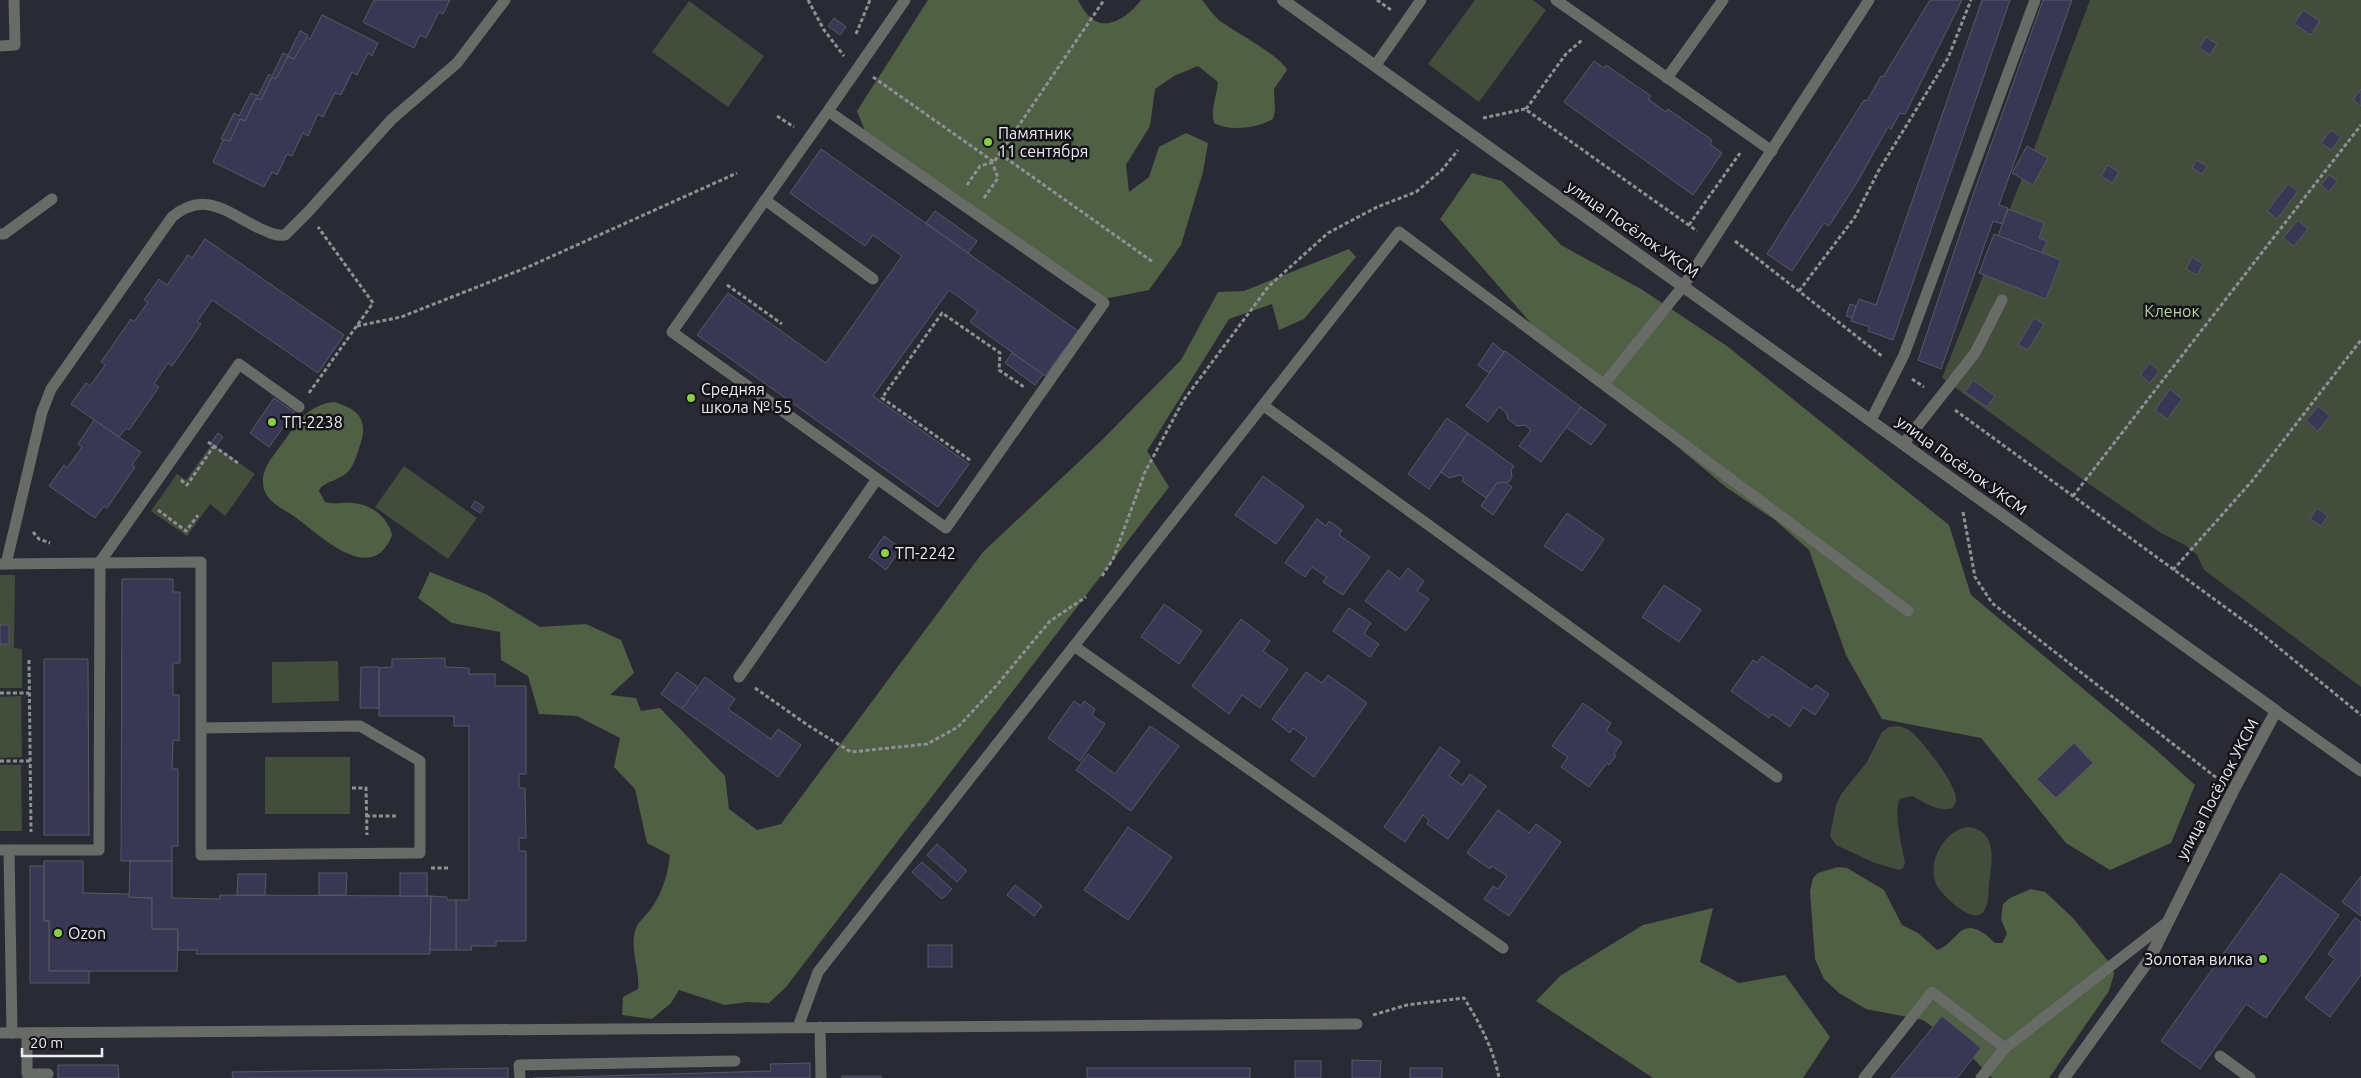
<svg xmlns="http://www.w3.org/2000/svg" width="2361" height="1078" font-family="Ubuntu,sans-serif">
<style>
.green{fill:#434d3c}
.forest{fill:#4f6044}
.building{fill:#393854;stroke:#585864}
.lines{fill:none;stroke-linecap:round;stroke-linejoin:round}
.path{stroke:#8f8f98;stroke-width:3;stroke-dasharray:4 2.5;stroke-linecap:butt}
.lane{stroke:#686b66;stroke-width:11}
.street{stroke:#686b66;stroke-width:12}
.poi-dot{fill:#89cf49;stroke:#131318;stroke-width:2}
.labels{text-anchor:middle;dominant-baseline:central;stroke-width:5;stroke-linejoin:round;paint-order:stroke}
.poi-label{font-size:16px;fill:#ecedf4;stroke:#131318;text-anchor:start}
.street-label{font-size:16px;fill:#ecedf4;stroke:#131318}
.park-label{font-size:16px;fill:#b7d6a1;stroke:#131318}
</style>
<rect width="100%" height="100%" fill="#2a2a35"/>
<g class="green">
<path d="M1475 0H1533L1546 10 1479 102 1428 64Z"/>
<path d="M2090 0H2361V687L2204 570 2197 555 2185 545 2161 533 2089 484 1942 378 2037 141Z"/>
<path d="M689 1 764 56 728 107 652 52Z"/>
<path d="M212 444 255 474 225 516 210 504 187 536 151 511 177 474 186 480Z"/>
<path d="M404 466 477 518 448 559 375 507Z"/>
<path d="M0 575H15L14 648 22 649V688H0Z"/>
<path d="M338 661 339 701 272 703V662Z"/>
<path d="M21 696 22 757 0 758V697Z"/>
<path d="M1898 726C1902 727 1906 728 1909 730 1921 739 1959 787 1956 801 1956 802 1953 807 1953 808 1937 812 1926 803 1912 796L1900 799C1893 812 1902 847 1905 863L1903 868 1899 870 1875 863 1836 845 1830 836 1836 805 1842 793 1867 762 1882 732 1889 727Z"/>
<rect x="265" y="757" width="85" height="57"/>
<path d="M0 765H21L22 831H0Z"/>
<path d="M1967 827C1999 829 1992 865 1989 886 1988 893 1989 902 1985 909 1976 928 1947 899 1940 890 1923 869 1942 831 1967 827Z"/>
</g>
<g class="forest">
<path d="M928 0H1078C1081 5 1084 12 1089 16 1106 34 1130 15 1141 0H1202C1208 7 1213 15 1220 21 1235 32 1281 56 1287 70L1274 89 1275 110 1273 119C1257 128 1230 132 1214 123 1210 110 1217 96 1218 82L1198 66 1174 76 1155 89 1150 126 1126 165 1129 192 1149 177 1159 147 1186 133 1208 143 1203 172 1181 245 1149 290 1104 299 865 131 857 111Z"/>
<path d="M1472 173 1502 181 1561 245 1641 289 1727 346 1949 525 1971 595 2154 748 2195 785 2171 843 2110 870 2066 843 1981 738 1882 719 1846 655 1809 550 1775 520 1727 488 1536 329 1440 219Z"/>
<path d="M1349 249 1356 257 1304 319 1279 330 1272 304 1229 319 1147 451 1169 487 786 987 769 1003 748 1002 725 1005 679 990 671 1003 652 1019 622 1015 623 997 638 989C640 969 630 951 635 931 637 922 648 914 653 906 663 890 668 874 670 855L647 843 635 789 614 767 620 738 577 716 539 714 528 676 501 660 500 632 452 623 418 598 430 572 486 594 540 627 586 624 621 640 634 673 610 695 636 698 641 711 660 708 725 776 729 809 757 830 781 824 983 552 1102 440 1181 360 1218 292 1244 291Z"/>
<path d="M334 402C363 410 369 424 358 451 356 458 353 466 348 472 340 479 329 481 321 487L319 491 325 502C335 505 342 502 352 503 371 504 388 517 392 535 373 586 323 538 299 520 285 508 262 503 263 480 263 465 279 449 287 437 299 419 312 404 334 402Z"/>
<path d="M1838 867 1847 868 1884 890 1902 925 1918 933 1937 950C1956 945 1959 917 1983 933 1988 935 1991 940 1995 943H2002L2007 934 2001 919 2003 904 2010 898 2031 889 2045 892 2073 918 2112 966 2114 974 2109 991 2049 1078H1992L1967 1052 1923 1020 1866 1009 1839 993 1824 979 1815 959 1810 891 1813 878 1818 873Z"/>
<path d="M1713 908 1700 962 1739 983 1785 975 1830 1037 1803 1078H1653L1536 1001 1560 976 1643 925Z"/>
</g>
<g class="building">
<path d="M374 0H450L443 14 439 12 426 38 420 35 414 48 363 22Z"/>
<path d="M1930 0H1962L1905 114 1900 113 1891 129 1888 127 1858 181 1829 226 1824 223 1792 271 1767 254 1864 100 1867 101 1881 76 1883 77Z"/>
<path d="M1982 0H2010L1893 340 1868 331 1870 327 1851 321 1859 299 1876 305Z"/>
<path d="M2043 0H2072L1999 205 2008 208 2002 224 1993 221 1941 369 1918 360 1974 192Z"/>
<path d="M2303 10 2320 21 2311 35 2294 24Z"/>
<path d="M322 15 378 43 372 56 368 53 357 75 352 72 341 95 335 93 323 117 318 114 308 136 303 133 292 156 287 154 277 175 272 172 264 187 213 162 224 138 230 141 240 119 245 121 256 98 261 100 272 77 276 79 288 56 294 59 305 37 310 39Z"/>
<path d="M834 18 846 27 840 35 828 26Z"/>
<path d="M300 31 308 35 294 59 288 56 276 79 272 77 261 100 256 98 245 121 240 119 230 141 221 139 234 113 239 116 251 93 258 96 269 74 272 76 283 53 288 55Z"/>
<path d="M2206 37 2217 44 2210 55 2199 48Z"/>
<path d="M1594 61 1604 68 1606 65 1651 96 1648 99 1666 112 1668 109 1712 140 1710 144 1722 153 1693 195 1564 102Z"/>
<path d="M2361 89V106L2353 100Z"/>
<path d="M2331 130 2341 137 2331 150 2321 143Z"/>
<path d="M2027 146 2048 158 2033 185 2012 173Z"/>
<path d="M821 149 1078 331 1045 376 970 322 978 311 949 290 873 396 969 464 938 507 697 335 728 293 826 363 902 256 873 235 865 246 790 193Z"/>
<path d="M2196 160 2207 166 2202 174 2192 168Z"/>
<path d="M2108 165 2119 172 2112 183 2101 176Z"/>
<path d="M2329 175 2337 181 2329 192 2321 185Z"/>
<path d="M2288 184 2298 191 2277 219 2267 211Z"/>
<path d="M2008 209 2044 223 2039 238 2047 241 2042 253 1998 236Z"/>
<path d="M935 211 977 241 968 253 926 223Z"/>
<path d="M2298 220 2308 229 2294 246 2283 238Z"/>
<path d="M1994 234 2061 260 2046 299 1979 273Z"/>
<path d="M205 239 344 335 318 373 212 300 197 322 201 324 172 366 168 363 154 384 159 387 129 430 126 428 119 437 71 404 86 383 90 386 105 365 101 362 131 319 134 322 148 302 144 300 159 279 167 285 188 255 192 258Z"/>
<path d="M2192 257 2203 264 2197 275 2186 269Z"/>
<path d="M1850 304 1856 306 1852 318 1846 316Z"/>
<path d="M2034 318 2044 324 2028 350 2018 345Z"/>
<path d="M1493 343 1504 352 1489 373 1478 365Z"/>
<path d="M1505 351 1581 407 1541 462 1519 446 1531 430 1525 425 1517 426 1508 419 1506 412 1499 407 1488 422 1466 406Z"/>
<path d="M1012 353 1043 374 1035 385 1005 363Z"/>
<path d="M2150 363 2159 371 2150 383 2140 375Z"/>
<path d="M1973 380 1995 396 1987 407 1965 392Z"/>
<path d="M2170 389 2182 399 2167 419 2155 410Z"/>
<path d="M274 398 294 412 269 447 250 433Z"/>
<path d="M2318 406 2330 416 2318 431 2306 421Z"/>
<path d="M1581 407 1606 425 1591 445 1566 427Z"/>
<path d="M1447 418 1468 433 1429 489 1408 474Z"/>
<path d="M94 420 141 452 132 465 135 467 107 508 104 506 95 518 49 486 64 465 67 468 75 457 82 447 78 444Z"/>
<path d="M218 433 223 437 216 446 211 443Z"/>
<path d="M1468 433 1514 466 1511 470 1512 477 1509 482 1497 483 1486 498 1462 481 1464 478 1460 475 1449 478 1441 472Z"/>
<path d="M1263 476 1304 506 1276 544 1235 515Z"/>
<path d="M1505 482 1512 487 1493 515 1481 506 1497 483Z"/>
<path d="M475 501 484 507 480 513 471 507Z"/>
<path d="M2317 508 2328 516 2321 526 2310 519Z"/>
<path d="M1567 513 1604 539 1582 571 1544 546Z"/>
<path d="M1317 519 1326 526 1329 521 1342 530 1339 535 1370 557 1343 595 1323 582 1327 577 1312 567 1305 577 1285 563Z"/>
<path d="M884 536 901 548 886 570 869 557Z"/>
<path d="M1408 568 1424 581 1417 591 1429 599 1406 631 1365 601 1388 570 1400 579Z"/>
<path d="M122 579H173V592H180V663H173V695H179V741L173 740 172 769H178V846H172V861H121Z"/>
<path d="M1664 585 1701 610 1679 642 1642 617Z"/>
<path d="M1164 604 1202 631 1179 664 1141 637Z"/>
<path d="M1349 608 1371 623 1364 634 1379 644 1370 657 1333 631Z"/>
<path d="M1241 619 1270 641 1263 651 1288 669 1260 708 1242 695 1229 714 1192 686Z"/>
<rect x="0" y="625" width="9" height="19"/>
<path d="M1762 656 1812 690 1816 685 1829 694 1815 715 1803 707 1790 727 1772 714 1769 718 1731 691 1753 660 1757 663Z"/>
<path d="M445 658V667L469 668V674H495V686H526V774H519V788H525L526 838H519V851H526V941H496V946H471L472 950H456V900H469V726H454V716H379V668L392 667V659Z"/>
<path d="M44 659H88L89 835H44Z"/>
<path d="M361 667H379V708H360Z"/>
<path d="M677 672 698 687 682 709 661 694Z"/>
<path d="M1306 672 1322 683 1328 675 1367 703 1314 777 1291 760 1307 738 1293 728 1290 733 1272 719Z"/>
<path d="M705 677 735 699 728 709 771 739 778 729 801 745 778 777 682 709Z"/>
<path d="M1074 701 1081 706 1084 701 1095 709 1092 715 1105 724 1080 761 1048 738Z"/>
<path d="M1583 703 1611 723 1606 731 1622 742 1614 754 1616 756 1609 765 1607 763 1589 787 1561 767 1568 757 1552 746Z"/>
<path d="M1150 726 1179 746 1131 811 1076 770 1088 754 1115 774Z"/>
<path d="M2074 743 2093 763 2056 798 2037 779Z"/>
<path d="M1440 747 1460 761 1449 776 1462 785 1470 774 1486 786 1448 839 1427 824 1429 820 1423 815 1405 842 1384 827Z"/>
<path d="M1498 810 1529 833 1536 824 1561 842 1509 916 1484 899 1493 886 1498 889 1507 876 1492 866 1490 869 1467 853Z"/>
<path d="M1128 827 1172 857 1128 920 1084 890Z"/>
<path d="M937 844 967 871 957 882 927 855Z"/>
<path d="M44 861H83V893L129 894V897L152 898V929H178L177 971H49V921H44Z"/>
<path d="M130 861H172V898L220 899V895L431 896 430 954H196L197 950H178V929H152V898L129 897Z"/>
<path d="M922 862 952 889 942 899 912 872Z"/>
<path d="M30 866H44V921H49V971H89V983H30Z"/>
<path d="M319 873H347L346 895H319Z"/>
<rect x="400" y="873" width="27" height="23"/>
<path d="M2281 873 2339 915 2266 1018 2246 1004 2200 1069 2161 1041Z"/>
<path d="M238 874H266L265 895H237Z"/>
<path d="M2361 876V916L2342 902Z"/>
<path d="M1015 885 1042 906 1034 916 1007 895Z"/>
<path d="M431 896 447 897V900H456V950H430Z"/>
<path d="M2355 918 2361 922V975L2330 1017 2305 998 2335 959 2328 954Z"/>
<rect x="928" y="945" width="24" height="22"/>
<path d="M1942 1016 1981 1048 1957 1078H1891Z"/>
<path d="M1352 1060 1381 1061 1380 1078H1352Z"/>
<rect x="1295" y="1061" width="26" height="17"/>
<path d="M810 1063V1078H533L771 1071 770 1064Z"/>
<path d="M58 1065H118L119 1078H58Z"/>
<path d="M508 1068V1078H233L232 1072Z"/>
<rect x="1087" y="1068" width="163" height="10"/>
<rect x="1410" y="1068" width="32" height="10"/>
<rect x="842" y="1076" width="39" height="2"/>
</g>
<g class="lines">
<g class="path">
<path d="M808 0 824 30 844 56"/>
<path d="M1377 0 1391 10"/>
<path d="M856 34 870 0"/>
<path d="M873 77 994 162"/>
<path d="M1526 109 1566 54 1582 40"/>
<path d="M777 116 794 127"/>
<path d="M1483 118 1525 109 1697 231"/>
<path d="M1000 154 1153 262"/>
<path d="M967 185 980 166 994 162 1104 0"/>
<path d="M984 198 998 178 993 164"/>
<path d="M1689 225 1740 153"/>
<path d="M1735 241 1883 357"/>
<path d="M727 285 782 324"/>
<path d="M1799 291 1855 217 1879 170 1948 58 1971 0"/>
<path d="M357 326 401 317 528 267 737 173"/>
<path d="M1912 379 1924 387"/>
<path d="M309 393 373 303 318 227"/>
<path d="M1955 410 2262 634 2361 715"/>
<path d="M208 442 238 463"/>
<path d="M970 460 882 398 942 313 1000 353 999 370 1024 387"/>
<path d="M181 480 187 485 214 446"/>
<path d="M2073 496 2361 125"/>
<path d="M158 510 186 531 198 515"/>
<path d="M1963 512 1975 577 1992 603 2218 779"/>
<path d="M33 532 39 539 50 543"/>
<path d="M2173 570 2252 481 2361 340"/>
<path d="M1102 576 1113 559 1145 472 1183 401 1269 286 1328 233 1377 207 1416 192 1442 170 1458 150"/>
<path d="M29 660 31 832"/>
<path d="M755 688 809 726 851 752 927 744 958 727 996 686 1050 621 1086 597"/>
<path d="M0 693H29"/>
<path d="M0 761H30"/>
<path d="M352 788H366L367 835"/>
<path d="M366 816H398"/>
<path d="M431 868H448"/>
<path d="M1373 1015 1407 1005 1464 998C1479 1022 1494 1050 1499 1078"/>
</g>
<g class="lane">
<path d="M1556 0 1772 151"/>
<path d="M0 46 15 45 14 0"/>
<path d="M1375 66 1421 0"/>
<path d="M1667 78 1723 0"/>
<path d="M828 111 672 332 946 528 1104 303 828 111 905 0"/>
<path d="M765 200 873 279"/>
<path d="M0 234H4L52 199"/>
<path d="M1604 384 1684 285 1869 0"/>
<path d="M1264 406 1777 777"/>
<path d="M1871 420 1904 355 2035 0"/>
<path d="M1904 443 1975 353 2002 300"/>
<path d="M0 564 201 562V855L420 853V761L360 726 201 728"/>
<path d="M6 564 42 412 51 389 172 217C205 190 226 212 259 228 268 232 275 236 285 235L308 212 392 119 457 63 505 0"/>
<path d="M1074 646 1503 948"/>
<path d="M739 677 877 479"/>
<path d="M2276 711 2361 771"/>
<path d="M0 850H99L100 562 239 364 299 407"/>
<path d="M9 850 12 1033"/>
<path d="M798 1027 818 972 1399 232 1908 611"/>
<path d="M820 1027 821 1078"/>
<path d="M0 1033 1357 1024"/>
<path d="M27 1033V1074H48"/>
<path d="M2005 1048 2166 923"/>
<path d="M2220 1056 2250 1078"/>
<path d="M520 1078 519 1065 735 1061"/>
<path d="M1864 1078 1932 992 2005 1048 1981 1078"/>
</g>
<path class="street" d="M1283 0 2276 711 2233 791 2149 960 2064 1078"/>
</g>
<g class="poi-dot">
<circle cx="988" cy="142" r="5"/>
<circle cx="691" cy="398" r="5"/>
<circle cx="272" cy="422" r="5"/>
<circle cx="885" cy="553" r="5"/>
<circle cx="58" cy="933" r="5"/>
<circle cx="2263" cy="959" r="5"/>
</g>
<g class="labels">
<g class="poi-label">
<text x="998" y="133">Памятник<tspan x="998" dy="18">11 сентября</tspan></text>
<text x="701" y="389">Средняя<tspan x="701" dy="18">школа № 55</tspan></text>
<text x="282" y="422">ТП-2238</text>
<text x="895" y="553">ТП-2242</text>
<text x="68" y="933">Ozon</text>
<text x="2253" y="959" text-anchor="end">Золотая вилка</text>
</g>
<g class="street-label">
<text transform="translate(1633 229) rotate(35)">улица Посёлок УКСМ</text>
<text transform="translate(1962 465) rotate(36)">улица Посёлок УКСМ</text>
<text transform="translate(2217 789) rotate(-62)">улица Посёлок УКСМ</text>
</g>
<g class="park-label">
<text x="2172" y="311">Кленок</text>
</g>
</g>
<path d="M22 1048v8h80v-8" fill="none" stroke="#ecedf4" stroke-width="2.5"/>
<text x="30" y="1048" font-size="15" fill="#ecedf4" stroke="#131318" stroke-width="4" paint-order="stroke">20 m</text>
</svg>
